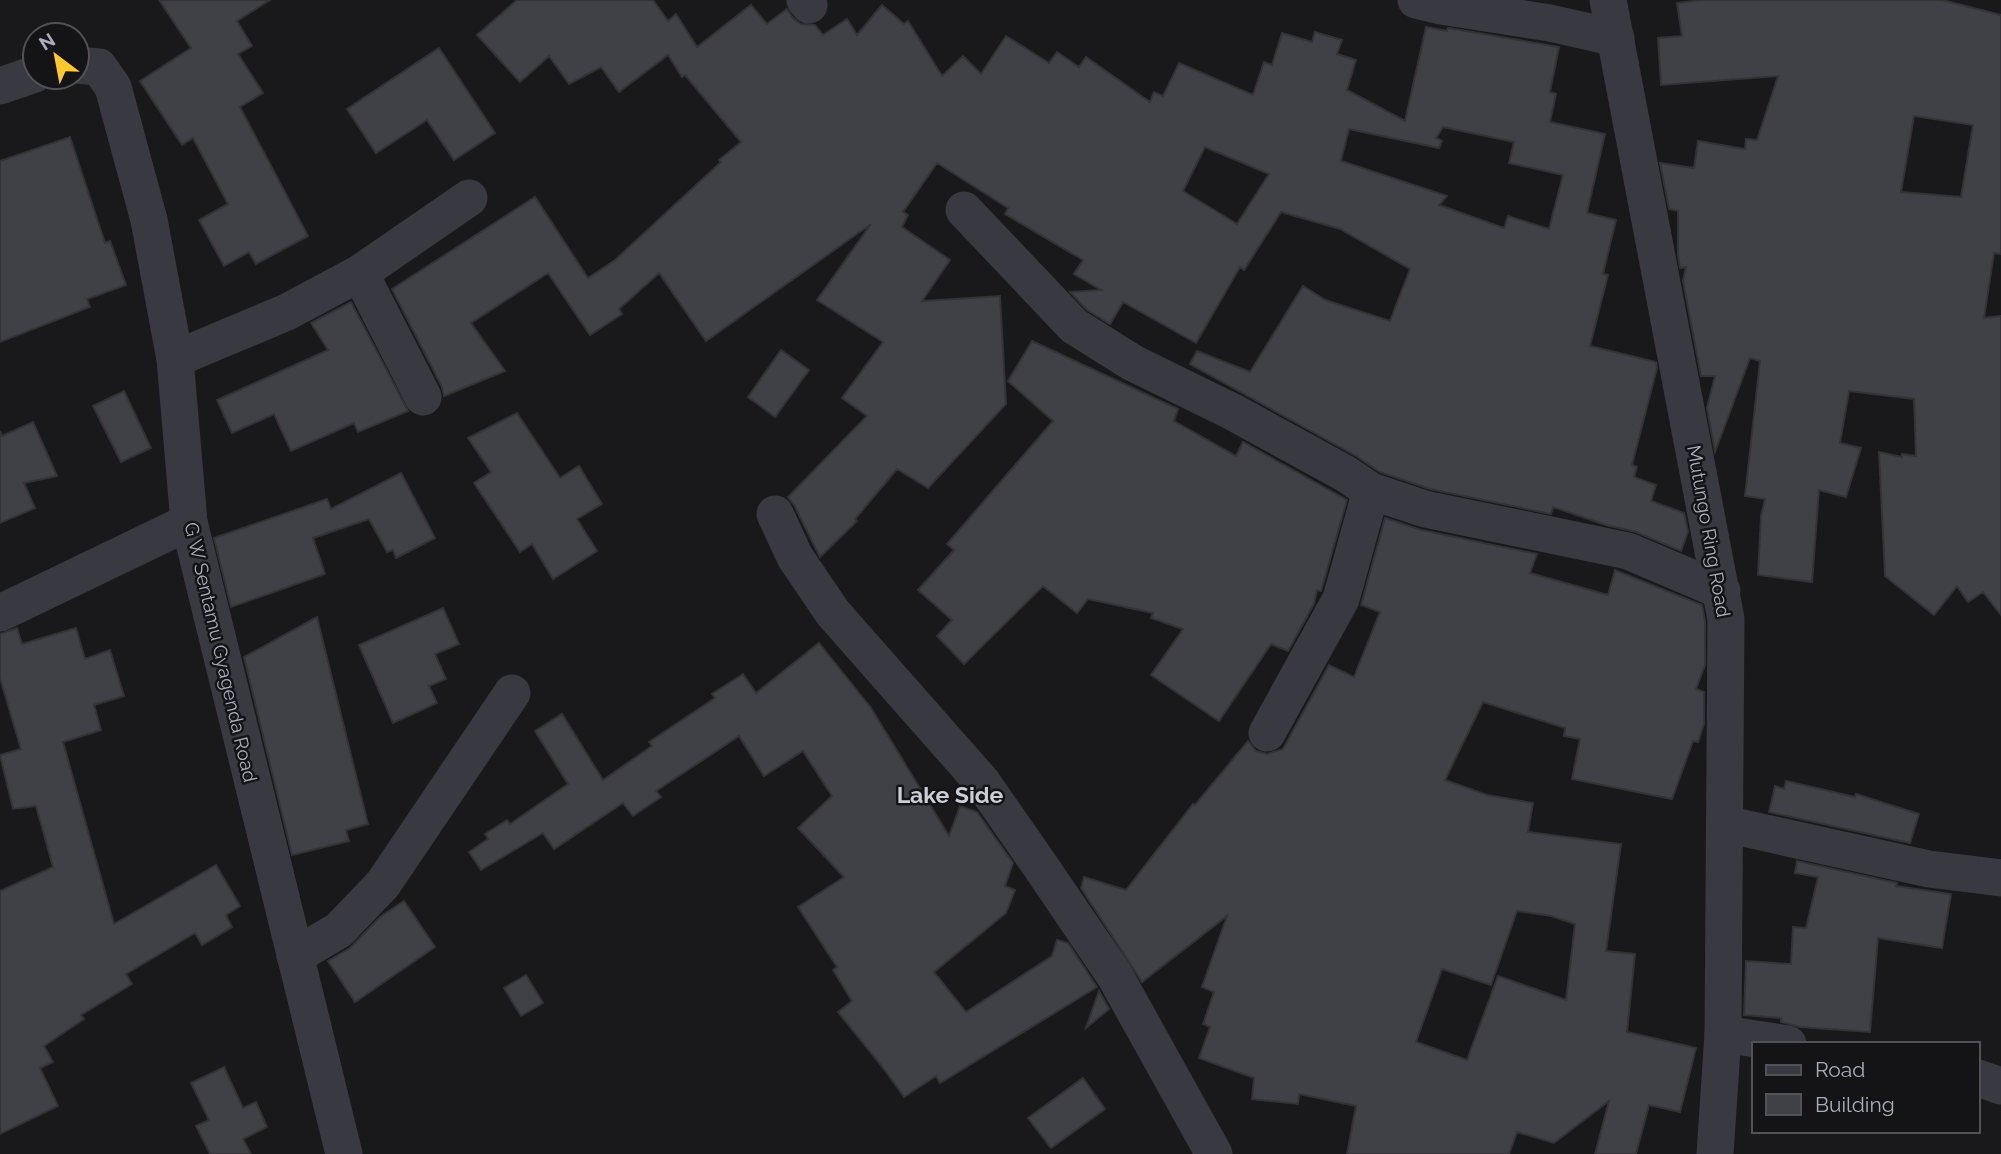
<svg xmlns="http://www.w3.org/2000/svg" width="2001" height="1154" font-family="Raleway,sans-serif">
<style>
.building{fill:#404146;stroke:#333337;stroke-width:2;fill-rule:evenodd}
.lines{fill:none;stroke-linecap:round;stroke-linejoin:round}
.minor{stroke:#393a41;stroke-width:37}
.labels{text-anchor:middle;dominant-baseline:central;stroke-width:5;stroke-linejoin:round;paint-order:stroke}
.street-label{font-size:19px;fill:#aaaebc;stroke:#141416}
.quarter-label{font-size:23px;font-weight:bold;fill:#ccced7;stroke:#141416}
</style>
<rect width="100%" height="100%" fill="#19191b"/>
<g class="building">
<path d="M159 0H270L237 21 252 46 238 54 263 93 240 107 308 236 256 264 249 252 224 266 199 220 228 204 193 138 182 145 140 81 191 48Z"/>
<path d="M517 0H653L668 21 676 14 697 47 751 5 767 24 787 9 793 18 801 24 815 25 823 35 847 19 857 35 882 5 904 24 908 21 942 76 963 56 981 74 1006 36 1049 63 1057 52 1079 67 1086 57 1150 102 1154 92 1163 96 1179 63 1253 95 1264 62 1272 65 1282 33 1312 42 1315 32 1342 40 1337 54 1356 60 1347 90 1405 121 1426 27 1447 31 1448 28 1559 47 1550 92 1556 94 1550 122 1605 134 1587 213 1616 220 1603 274 1608 275 1590 346 1656 362 1657 368 1632 465 1637 467 1634 477 1656 485 1651 501 1684 513 1688 532 1681 551 1636 532 1606 525 1553 507 1551 514 1430 489 1380 472 1356 456 1190 364 1197 351 1250 372 1303 286 1325 300 1390 321 1410 269 1340 229 1281 212 1244 270 1240 267 1196 343 1123 302 1110 324 1087 310 1070 292 1101 290 1074 274 1083 260 1005 214 1008 208 937 163 903 212 908 215 902 227 950 260 922 301 1000 296 1006 404 928 488 897 469 855 519 857 521 820 557 794 505 788 497 867 416 842 398 883 342 817 300 871 224 706 341 659 273 619 309 622 314 590 335 548 273 471 323 505 371 444 396 442 387 392 289 535 197 588 278 615 260 721 162 719 160 741 142 685 75 682 77 668 55 619 92 601 67 569 84 549 56 520 82 477 35ZM1443 127 1514 142 1509 163 1563 175 1549 229 1508 216 1504 228 1439 205 1447 196 1341 161 1349 129 1439 148 1442 141 1436 138ZM1205 147 1269 174 1237 224 1183 191Z"/>
<path d="M1702 0H1942L2001 15V254L1994 253 1984 318 2001 316V615L1983 592 1968 602 1957 586 1934 615 1885 576 1879 452 1902 457V454L1916 456 1914 399 1849 391 1840 443 1861 448 1846 497 1819 490 1812 582 1758 575 1761 516 1765 499 1745 496 1760 361 1750 358 1715 452 1707 408 1715 376H1701L1683 281 1686 267 1680 268 1678 255V211L1669 209 1660 163 1694 168 1698 141 1745 149 1746 139 1757 140 1778 76 1661 85 1658 38 1682 36 1677 3ZM1914 116 1973 125 1961 197 1901 192Z"/>
<path d="M439 48 495 133 454 160 427 120 376 153 347 109Z"/>
<path d="M70 137 105 243 110 241 126 285 87 299 90 307 0 342V161Z"/>
<path d="M351 302 408 411 358 432 354 423 291 451 274 414 232 433 217 400 328 350 311 323Z"/>
<path d="M1032 341 1178 409 1174 421 1236 456 1243 442 1347 500 1321 591 1317 590 1314 604 1288 651 1271 644 1219 721 1151 675 1183 629 1151 618 1153 613 1088 599 1077 613 1043 586 964 664 937 636 952 620 918 590 954 550 947 544 1053 421 1008 381Z"/>
<path d="M781 350 809 370 775 417 748 397Z"/>
<path d="M124 391 151 448 121 462 93 406Z"/>
<path d="M517 413 560 478 579 466 602 504 577 519 597 551 553 579 532 544 520 552 474 483 491 472 468 438Z"/>
<path d="M33 422 57 476 24 483 35 508 0 523V431L2 436Z"/>
<path d="M401 473 435 538 396 558 393 550 387 552 369 519 313 538 325 574 231 607 214 538 327 499 331 509Z"/>
<path d="M1385 518 1421 530 1537 554 1530 573 1608 595 1615 570 1702 605 1705 621V665L1696 689 1704 692V724L1698 742 1693 741 1672 799 1572 779 1580 739 1564 736 1565 728 1483 702 1445 780 1487 795 1533 803 1528 832 1621 844 1606 951 1635 954 1627 1032 1696 1048 1680 1112 1649 1105 1636 1154H1595L1609 1101 1554 1143 1517 1132 1509 1154H1347L1356 1106 1299 1094 1298 1104 1252 1099 1254 1078 1199 1058 1210 1027 1203 1024 1214 992 1202 987 1227 916 1142 982 1081 888 1084 877 1126 890 1193 804 1195 805 1248 741 1256 751 1267 754 1283 749 1329 665 1354 677 1380 612 1361 605ZM1517 911 1551 916 1575 924 1566 1000 1498 976 1467 1060 1416 1042 1442 969 1491 985Z"/>
<path d="M443 608 459 644 435 654 446 679 429 686 437 703 393 723 359 645Z"/>
<path d="M317 617 368 824 346 830 349 841 292 855 244 657Z"/>
<path d="M17 628 22 644 76 628 85 659 110 650 124 696 94 705 101 730 63 742 114 924 216 865 240 906 226 915 232 927 202 945 195 933 126 974 132 984 81 1015 84 1019 44 1046 53 1062 40 1068 58 1106 0 1134V891L53 867 36 806 13 809 0 755 21 749 0 678V634Z"/>
<path d="M819 643 871 708 949 836 960 806 977 812 1013 863 1005 886 1015 890 1006 913 934 972 966 1012 1052 956 1057 940 1068 943 1097 987 940 1083 936 1076 904 1097 884 1069 838 1012 852 1001 833 970 837 967 798 907 844 877 798 828 832 796 803 751 764 776 739 736 656 791 661 797 633 816 623 803 554 849 543 833 481 870 469 852 488 839 485 834 507 820 510 824 568 784 535 731 562 714 603 780 652 746 649 742 715 698 712 694 743 674 756 693Z"/>
<path d="M1786 781 1855 797 1856 794 1919 814 1910 843 1769 812 1775 786 1784 789Z"/>
<path d="M1797 861 1897 883 1896 886 1951 894 1942 948 1878 938 1870 1032 1800 1027 1781 1022V1018L1744 1015 1746 961 1791 964 1793 927 1806 928 1818 877 1795 873Z"/>
<path d="M404 901 435 947 355 1002 328 961 350 948 380 917Z"/>
<path d="M526 975 543 1003 521 1016 504 988Z"/>
<path d="M1099 991 1109 1009 1086 1028Z"/>
<path d="M224 1067 243 1108 256 1102 267 1127 243 1139 251 1154H210L196 1126 209 1120 191 1083Z"/>
<path d="M1083 1078 1105 1109 1051 1148 1028 1118Z"/>
</g>
<g class="lines">
<g class="minor">
<path d="M805 0 809 5"/>
<path d="M1416 0 1441 6 1550 23 1616 38"/>
<path d="M1608 0 1726 619 1723 1034 1715 1154"/>
<path d="M77 65 99 67 113 87 149 220 175 359 189 522 344 1154"/>
<path d="M0 86 35 74"/>
<path d="M964 210 1074 326 1133 363 1233 412 1346 474 1371 491 1425 509 1628 551 1722 591"/>
<path d="M360 273 423 397"/>
<path d="M175 359 287 312 360 273 469 198"/>
<path d="M775 514 795 557 833 613 982 782 1039 864 1115 976 1214 1154"/>
<path d="M0 613 189 522"/>
<path d="M1267 733 1341 599 1371 491"/>
<path d="M1725 824 1929 869 2001 878"/>
<path d="M295 956 339 930 383 884 512 693"/>
<path d="M1723 1034 1788 1044"/>
<path d="M1978 1078 2001 1086"/>
</g>
</g>
<g class="labels">
<g class="street-label">
<text transform="translate(1709 531) rotate(80)">Mutungo Ring Road</text>
<text transform="translate(221 652) rotate(77)">G W Sentamu Gyagenda Road</text>
</g>
<g class="quarter-label">
<text x="950" y="794">Lake Side</text>
</g>
</g>
<rect x="1752" y="1042" width="228" height="91" fill="#141416" stroke="#505258" stroke-width="2"/>
<rect x="1766" y="1065" width="35" height="10" fill="#393a41" stroke="#505258" stroke-width="2"/>
<text x="1815" y="1077" font-size="21" fill="#aaaebc">Road</text>
<rect x="1766" y="1094" width="35" height="21" fill="#404146" stroke="#505258" stroke-width="2"/>
<text x="1815" y="1112" font-size="21" fill="#aaaebc">Building</text>
<g transform="translate(56 56) rotate(328)"><circle r="33" fill="#141416" stroke="#505258" stroke-width="2"/>
<path d="M0-5L12 26L0 18L-12 26Z" fill="#ffc92d"/>
<text y="-10" font-size="19" font-weight="bold" text-anchor="middle" fill="#aaaebc">N</text>
</g>
</svg>
